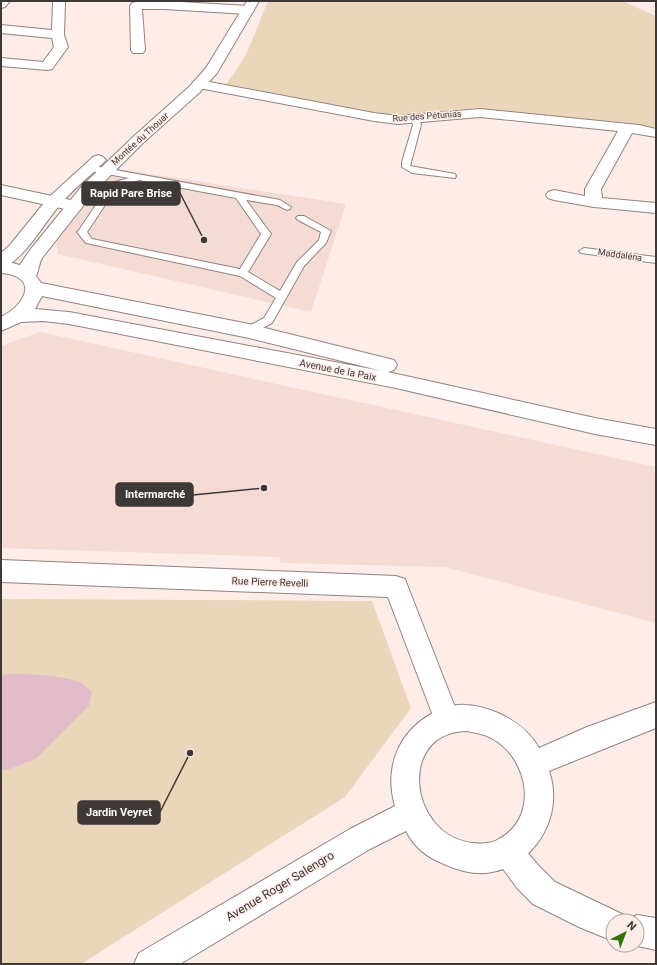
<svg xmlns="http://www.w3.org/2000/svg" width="657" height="965" font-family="Roboto,sans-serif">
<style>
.built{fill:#f4dcd5}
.green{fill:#ead6bb}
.water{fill:#e1bdca}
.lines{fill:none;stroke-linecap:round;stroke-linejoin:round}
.service-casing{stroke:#92837f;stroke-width:2}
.minor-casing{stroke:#92837f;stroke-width:2}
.tertiary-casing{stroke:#92837f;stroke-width:2}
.secondary-casing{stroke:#92837f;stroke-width:2}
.service{fill:#fff;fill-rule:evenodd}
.minor{fill:#fff;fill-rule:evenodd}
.tertiary{fill:#fff;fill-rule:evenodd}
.secondary{fill:#fff;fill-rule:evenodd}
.labels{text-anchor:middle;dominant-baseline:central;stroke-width:3;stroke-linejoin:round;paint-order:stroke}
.far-street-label{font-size:9px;fill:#3e3836;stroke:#feece8}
.street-label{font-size:10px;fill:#3e3836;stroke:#feece8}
.near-street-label{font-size:12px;fill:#3e3836;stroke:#feece8}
.leader{fill:none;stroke:#3e3836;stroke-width:1.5}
.callout-dot{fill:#3e3836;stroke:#feece8;stroke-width:1.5}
.callout{fill:#3e3836;stroke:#3e3836;stroke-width:1.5}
.callout-label{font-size:11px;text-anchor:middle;font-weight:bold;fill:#fff}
</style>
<rect width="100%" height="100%" fill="#feece8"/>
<g class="built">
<path d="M112 168 346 204 311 312 58 254 55 235Z"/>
<path d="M40 332 656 467V623L445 567 281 563 279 557 1 548V346Z"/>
</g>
<g class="green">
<path d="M268 1H622L656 16V128L637 124 476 108 392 116 226 85 246 55Z"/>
<path d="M1 599 372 601 411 708 345 797 81 964H1Z"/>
</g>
<path class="water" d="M9 674C26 674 69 675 83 684 86 686 89 689 92 692L89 706 37 758 7 770H1V675Z"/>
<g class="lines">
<g class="service-casing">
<g id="service">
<path d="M412 115H418L421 125 410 166 455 174 456 176 455 178 412 173 402 167V162L413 125 411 117Z"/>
<path d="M88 165 280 200 291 207 290 209 287 210 277 205 246 200 271 234 248 272 280 291 297 262 319 240 321 232 298 220 296 218 298 216H304L331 231 326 243 304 266 272 323 249 335 245 334 244 331 245 328 264 318 276 298 240 276 86 243 77 232 79 230 111 183 129 178 85 170 84 168 85 166ZM139 180 236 198 261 234 240 269 92 239 87 232 117 187Z"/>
<path d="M584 248 656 257V263L581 253 579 251Z"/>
</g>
</g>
<g class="minor-casing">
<g id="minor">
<path d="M1 1H10L5 7 1 8Z"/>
<path d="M53 1H65L64 35 68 47 52 69 47 70 1 66V58L43 62 54 47 52 38 1 33V25L52 30Z"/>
<path d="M164 1 248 6 252 7 254 10 252 13 248 14 164 9H142L145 50 143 53H133L131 50 130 6 132 3 136 2Z"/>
<path d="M199 80 374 113 398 116 480 109 639 125 656 129V137L632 133 601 189 602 198 656 203V213L594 207 554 200 548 198 546 195 548 192 554 190 585 196V189L618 131 480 117 398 124 374 121 194 87 192 84 194 81Z"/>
<path d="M1 185 80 202 82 206 80 210 74 211 1 195Z"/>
<path d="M1 560 396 576 405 579 408 587 460 720 456 729 447 733 438 729 388 597 1 582Z"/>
<path d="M508 837 518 842 539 866 555 882 624 915 626 920 637 915 656 918V950L633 945H637V921H613V941L579 927 533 904 517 888 498 862 493 852 498 842Z"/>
</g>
</g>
<g class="tertiary-casing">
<g id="tertiary">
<path d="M247 1H259L217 73 200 92 143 143 94 192 42 258C38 265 39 273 34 280L28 282 22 280 19 276 20 265 30 250 82 186 133 137 190 86 206 68Z"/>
<path d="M98 155 103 157 106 160 103 163C89 177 72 190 59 206 44 223 23 262 1 268V253L10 245 48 198 93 157Z"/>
<path d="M656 702V728L549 771C565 816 534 868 486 873 471 874 457 870 444 864 428 858 414 847 406 831L370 849 180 964H134L139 953 350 829 395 806C384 768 398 732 433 713 444 708 454 704 465 705 476 705 488 709 498 713 516 721 529 731 539 748L587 727ZM467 731C476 733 485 734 493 739 529 760 539 817 499 839 491 844 481 844 472 843 408 835 397 732 467 731Z"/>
</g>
</g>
<g class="secondary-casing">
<path id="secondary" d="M1 261C19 263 32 268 41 283L249 324 394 360 397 365 394 370 388 372 595 418 656 429V445L595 434 396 388 69 324 43 321 21 322 1 331V317C27 304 39 276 1 273ZM42 296 249 338 382 371 69 312 35 309Z"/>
</g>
<use href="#service" class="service"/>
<use href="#minor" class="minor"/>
<use href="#tertiary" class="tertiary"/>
<use href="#secondary" class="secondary"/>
</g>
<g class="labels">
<g class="far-street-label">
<text transform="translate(427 116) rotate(-4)">Rue des Pétunias</text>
<text transform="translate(140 139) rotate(-42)">Montée du Thouar</text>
<text transform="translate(620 255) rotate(8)">Maddaléna</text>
</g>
<g class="street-label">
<text transform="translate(338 370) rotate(11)">Avenue de la Paix</text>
<text transform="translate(270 582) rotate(2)">Rue Pierre Revelli</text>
</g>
<g class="near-street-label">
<text transform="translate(280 886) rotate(-31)">Avenue Roger Salengro</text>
</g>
</g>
<path class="leader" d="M204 240L180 193M264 488L193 495M190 753L160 812"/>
<g class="callout-dot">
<circle cx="204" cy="240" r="4"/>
<circle cx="264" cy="488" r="4"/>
<circle cx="190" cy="753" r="4"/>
</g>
<g class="callout">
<rect x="82" y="182" width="98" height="23" rx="4"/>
<rect x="116" y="483" width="77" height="23" rx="4"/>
<rect x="78" y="801" width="82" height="23" rx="4"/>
</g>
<g class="callout-label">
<text x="131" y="197">Rapid Pare Brise</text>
<text x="155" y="498">Intermarché</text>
<text x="119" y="816">Jardin Veyret</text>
</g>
<rect width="657" height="965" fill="none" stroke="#3e3836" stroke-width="4"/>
<g transform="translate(625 933) rotate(42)"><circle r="19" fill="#feece8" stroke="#b1a4a1"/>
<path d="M0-3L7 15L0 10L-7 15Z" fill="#33720a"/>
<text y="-6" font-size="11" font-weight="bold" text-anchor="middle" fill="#3e3836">N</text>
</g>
</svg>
